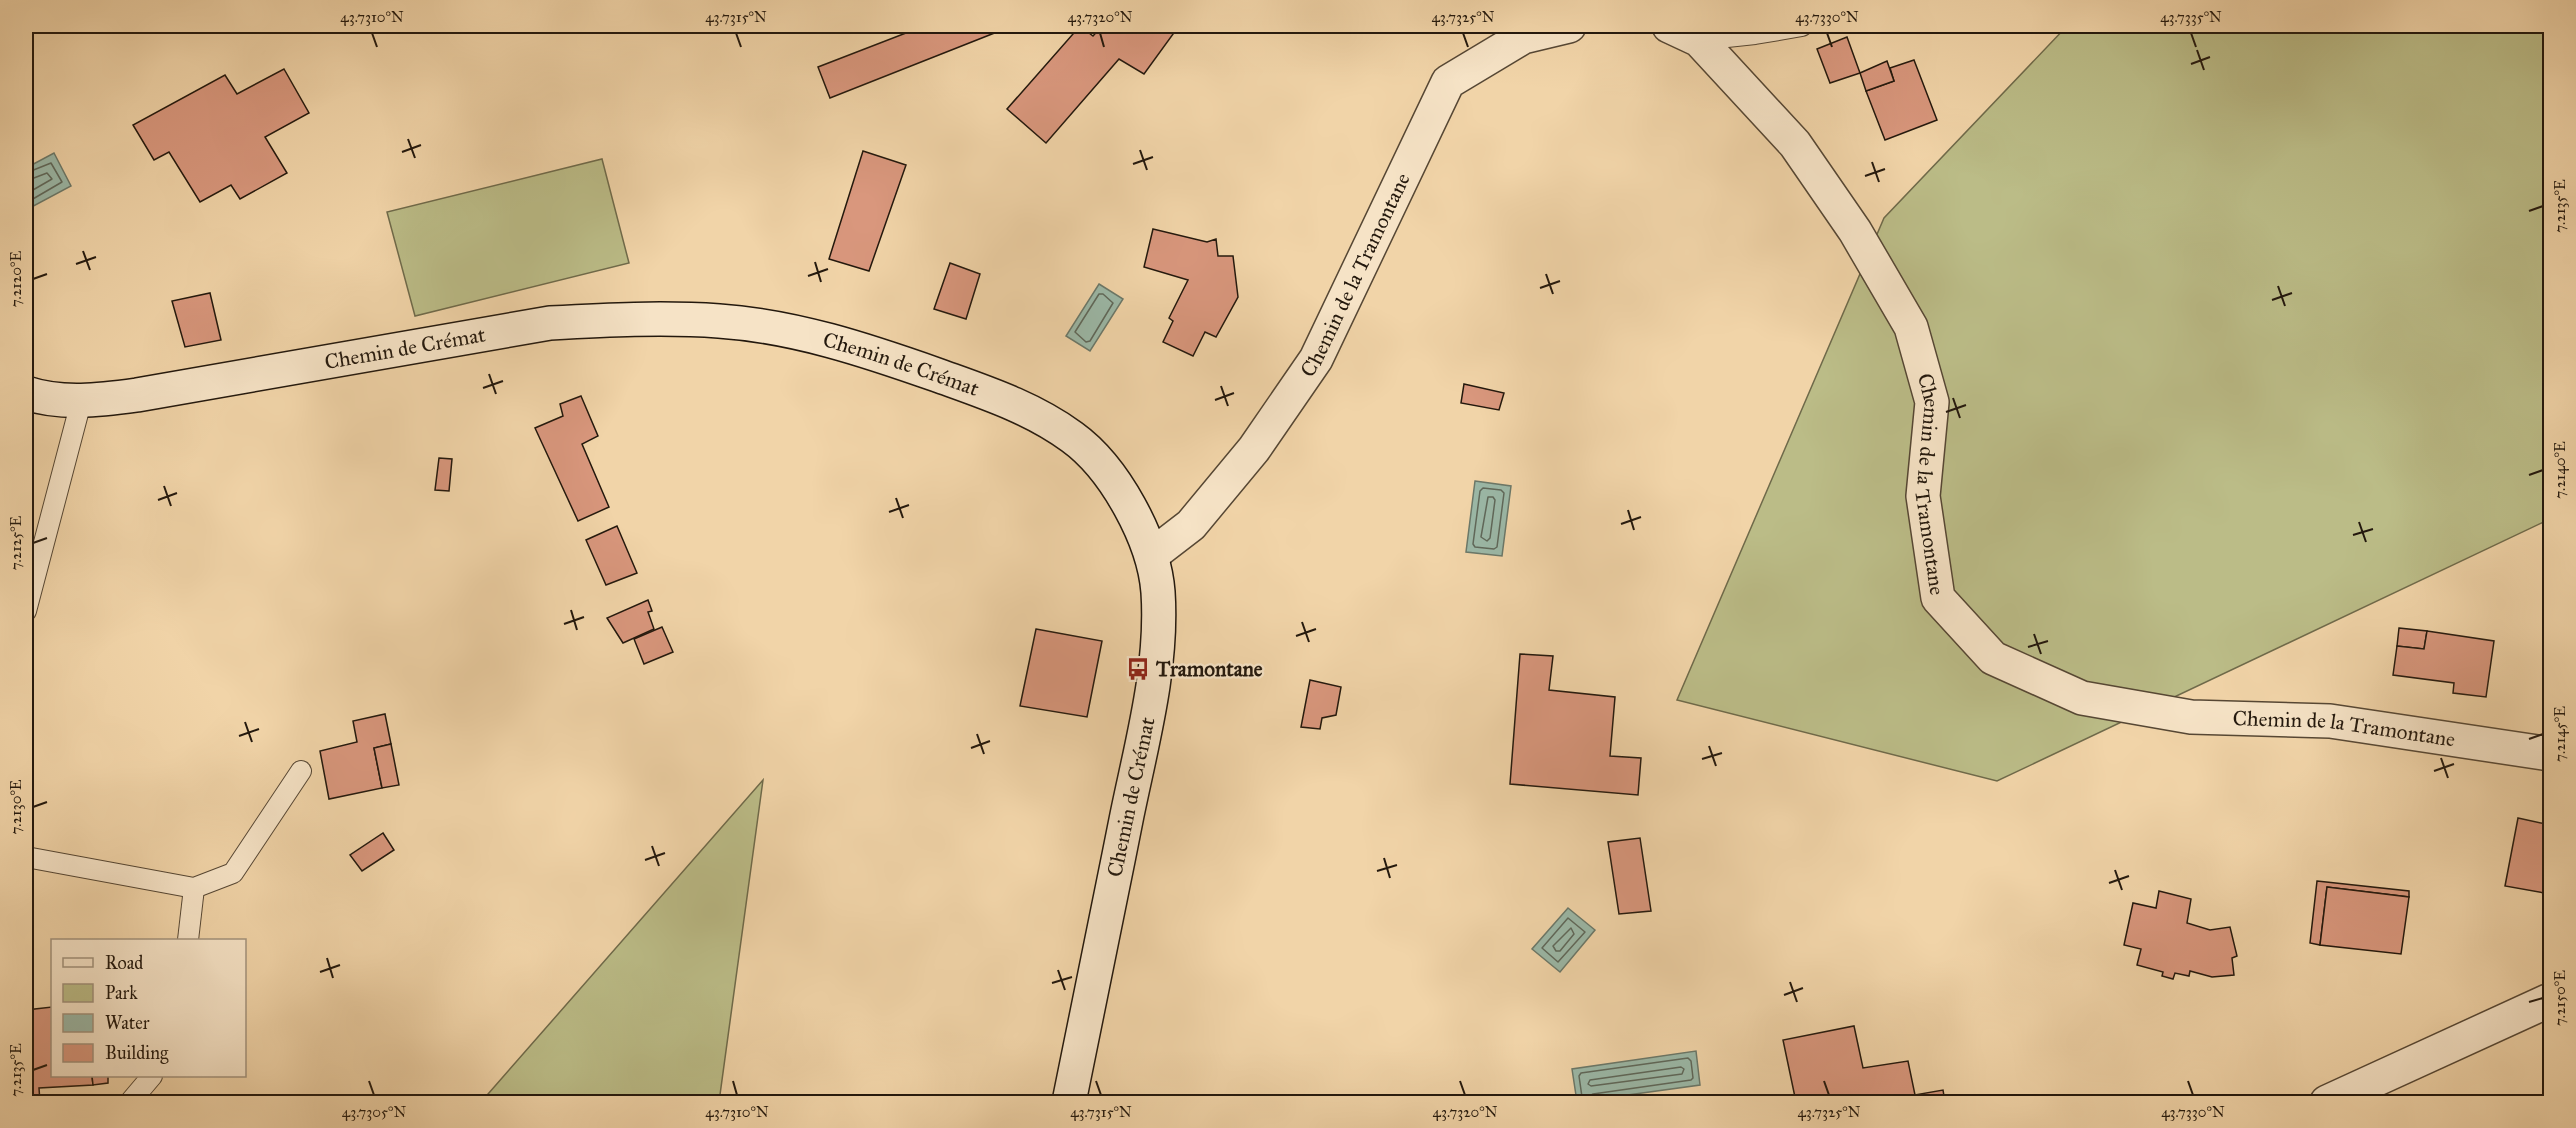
<svg xmlns="http://www.w3.org/2000/svg" width="2576" height="1128" font-family="'IM FELL Great Primer',serif">
<style>
.green{fill:#bbbc87;stroke:#6f6a4a;stroke-width:1.5}
.water{fill:#9bb8a7;stroke:#6b7869;stroke-width:1.5}
.lines{fill:none;stroke-linecap:round;stroke-linejoin:round}
.shore{stroke:#5f685a;stroke-width:1.5}
.building{fill:#d9977d;stroke:#23180d;stroke-width:1.5}
.lane-casing{stroke:#564734;stroke-width:22}
.street-casing{stroke:#564734;stroke-width:36}
.secondary-casing{stroke:#23180d;stroke-width:36}
.lane{stroke:#f6e3c6;stroke-width:20}
.street{stroke:#f6e3c6;stroke-width:33}
.secondary{stroke:#f6e3c6;stroke-width:33}
.ticks{fill:none;stroke:#23180d;stroke-width:2}
.labels{text-anchor:middle;dominant-baseline:central;stroke-width:4.5;stroke-linejoin:round;paint-order:stroke}
.street-label{font-size:21px;fill:#23180d;stroke:#f6e3c6}
.poi-label{font-size:21px;font-weight:bold;fill:#23180d;stroke:#f6e3c6;text-anchor:start}
.neatline{fill:none;stroke:#23180d;stroke-width:2}
.ticks-label{font-size:15px;text-anchor:middle;fill:#23180d}
</style>
<rect width="100%" height="100%" fill="#f1d4a8"/>
<filter id="stains"><feTurbulence type="fractalNoise" baseFrequency=".00333" numOctaves="4"/><feColorMatrix values="0 0 0 0 .2 0 0 0 0 .09 0 0 0 0 .02 0 0 0 .5 -.17"/></filter>
<radialGradient id="worn" r=".72"><stop offset=".6" stop-color="#630" stop-opacity="0"/><stop offset="1" stop-color="#630" stop-opacity=".3"/></radialGradient>
<g class="green">
<path d="M2067 26H2550V519L1997 781 1677 700 1884 218Z"/>
<path d="M602 159 629 263 415 316 387 212Z"/>
<path d="M763 780 719 1102H481Z"/>
</g>
<g class="water">
<path d="M54 153 71 186 26 210V168Z"/>
<path d="M1099 284 1123 299 1090 351 1066 336Z"/>
<path d="M1475 481 1511 486 1502 556 1466 552Z"/>
<path d="M1568 908 1595 930 1560 972 1532 949Z"/>
<path d="M1696 1051 1700 1085 1577 1102 1572 1069Z"/>
</g>
<g class="lines">
<g class="shore">
<path d="M26 173 51 163 62 182 26 203"/>
<path d="M26 181 47 173 52 179 26 194"/>
<path d="M1099 294H1103L1113 303 1090 341 1086 342 1075 332Z"/>
<path d="M1483 488 1501 490 1504 493 1497 547 1494 549 1475 547 1473 544 1480 491Z"/>
<path d="M1488 497H1493L1495 500 1490 538 1487 541 1481 537Z"/>
<path d="M1568 918 1585 932 1558 962 1542 948Z"/>
<path d="M1571 928 1574 934 1560 951H1556L1553 946Z"/>
<path d="M1688 1058 1691 1061 1693 1078 1691 1080 1593 1094 1585 1099 1582 1097 1579 1076 1581 1073Z"/>
<path d="M1681 1067 1684 1069 1682 1074 1591 1086 1588 1084 1590 1080Z"/>
</g>
</g>
<g class="building">
<path d="M924 26H995L997 32 830 98 818 67Z"/>
<path d="M1080 26 1093 36 1102 26H1170L1176 30 1144 74 1119 59 1046 143 1007 109Z"/>
<path d="M1847 37 1860 73 1830 83 1817 49Z"/>
<path d="M1914 60 1937 120 1885 140 1866 91 1894 81 1890 68Z"/>
<path d="M1887 61 1894 81 1866 91 1860 73Z"/>
<path d="M284 69 309 113 265 137 287 173 240 199 231 185 200 202 169 152 154 160 133 125 225 75 237 94Z"/>
<path d="M863 151 906 165 869 271 829 259Z"/>
<path d="M1153 229 1207 242 1216 239 1218 256H1233L1238 297 1216 337 1205 332 1193 356 1163 342 1173 321 1169 318 1188 280 1144 267Z"/>
<path d="M950 263 980 274 966 319 934 309Z"/>
<path d="M210 293 221 340 185 347 172 301Z"/>
<path d="M1464 384 1504 393 1499 410 1461 403Z"/>
<path d="M581 396 598 436 582 444 609 507 578 521 535 428 563 416 560 404Z"/>
<path d="M439 458 452 459 449 491 435 490Z"/>
<path d="M617 526 637 573 606 585 586 540Z"/>
<path d="M648 600 652 611 648 612 654 629 623 643 607 618Z"/>
<path d="M662 627 673 652 644 664 634 639Z"/>
<path d="M2399 628 2427 631 2424 649 2397 646Z"/>
<path d="M1036 629 1102 641 1087 717 1020 706Z"/>
<path d="M2427 631 2494 641 2486 697 2453 693 2454 683 2393 675 2397 646 2424 649Z"/>
<path d="M1520 654 1553 656 1549 690 1615 697 1610 756 1641 758 1638 795 1510 784Z"/>
<path d="M1310 680 1341 687 1336 715 1322 718 1320 729 1301 727Z"/>
<path d="M385 714 391 744 374 748 382 788 329 799 320 751 357 742 353 721Z"/>
<path d="M391 744 399 785 382 788 374 748Z"/>
<path d="M2518 818 2550 825V894L2505 886Z"/>
<path d="M383 833 394 850 362 871 350 855Z"/>
<path d="M1640 838 1651 911 1619 914 1608 842Z"/>
<path d="M2317 881 2409 891V897L2327 887 2320 945 2310 943Z"/>
<path d="M2327 887 2409 897 2401 954 2320 945Z"/>
<path d="M2159 891 2191 899 2187 923 2210 930 2230 927 2237 956 2232 958 2234 975 2212 977 2190 971 2189 976 2175 973 2173 979 2162 976 2163 972 2137 965 2141 949 2124 945 2133 903 2156 908Z"/>
<path d="M52 1007V1076H92L93 1085 39 1088 40 1102H26V1010Z"/>
<path d="M1854 1026 1863 1068 1908 1061 1915 1095 1943 1090 1945 1102H1796L1783 1040Z"/>
<path d="M92 1076H108V1083L93 1085Z"/>
</g>
<g class="lines">
<g class="lane-casing">
<g id="lane">
<path d="M1699 40 1755 34 1802 26"/>
<path d="M26 611 81 402"/>
<path d="M26 857 194 888 233 873 301 771"/>
<path d="M188 940 194 888"/>
<path d="M130 1102 152 1076"/>
</g>
</g>
<g class="street-casing">
<g id="street">
<path id="s1" d="M1669 26 1699 40 1795 144 1855 231 1911 327 1932 402 1923 496 1938 598 1993 658 2082 698 2191 717 2330 721 2550 754"/>
<path id="s2" d="M1152 555 1191 525 1254 449 1316 359 1448 82 1523 37 1569 26"/>
<path d="M2327 1102 2550 1000"/>
</g>
</g>
<g class="secondary-casing">
<g id="secondary">
<path id="s3" d="M26 393C62 405 100 400 137 395L550 323C606 320 663 317 719 321 794 326 866 350 937 375 984 392 1031 407 1072 437 1115 468 1154 540 1158 592 1163 667 1142 742 1127 815 1108 911 1088 1007 1069 1102"/>
</g>
</g>
<use href="#lane" class="lane"/>
<use href="#street" class="street"/>
<use href="#secondary" class="secondary"/>
</g>
<path class="ticks" d="M372 33 377 47M736 33 741 47M1100 33 1104 47M1463 33 1468 47M1827 33 1832 47M2191 33 2196 47M2197 50 2204 70M2191 64 2210 57M408 139 415 158M1140 150 1147 170M402 152 421 145M1872 162 1879 182M1133 164 1153 157M1865 176 1885 169M2529 211 2543 206M83 251 90 270M815 262 821 282M76 264 96 257M1546 274 1553 294M808 276 828 269M33 279 47 274M2278 286 2285 306M1540 288 1560 281M2272 300 2292 293M489 374 496 394M1221 386 1228 406M483 388 503 381M1953 398 1960 418M1215 400 1234 393M1946 412 1966 405M2529 475 2543 470M164 486 171 506M896 498 903 518M158 500 177 493M1628 510 1634 530M889 512 909 505M2359 522 2366 542M1621 524 1641 517M2353 535 2373 529M33 543 47 538M571 610 577 630M1302 622 1309 642M564 624 584 617M2034 634 2041 654M1296 636 1316 629M2028 647 2048 641M245 722 252 742M977 734 984 754M239 736 259 729M2529 739 2543 734M1709 746 1716 766M971 748 990 741M2441 758 2448 778M1702 759 1722 753M2434 771 2454 764M33 807 47 802M652 846 659 866M1384 858 1390 878M645 860 665 853M2115 870 2122 890M1377 871 1397 865M2109 883 2129 876M327 958 333 978M1058 970 1065 990M320 972 340 965M1790 982 1797 1002M1052 983 1072 977M1784 995 1803 988M2529 1002 2543 998M33 1070 47 1065M369 1081 374 1095M733 1081 737 1095M1096 1081 1101 1095M1460 1081 1465 1095M1824 1081 1829 1095M2188 1081 2193 1095"/>
<defs>
<g id="bus-bare" transform="scale(1.8)"><path d="M-5-6H5V4H4V6H2V4H-2V6H-4V4H-5ZM-3.5-4V0h7V-4ZM-3.5 1.2v1.5H-2V1.2ZM2 1.2v1.5H3.5V1.2Z" fill="#8f2418" stroke="#f6e3c6" stroke-width="2.5" paint-order="stroke"/></g>
</defs>
<g fill-rule="evenodd">
<use href="#bus-bare" x="1138" y="669"/>
</g>
<g class="labels">
<g class="street-label">
<text stroke="none"><textPath href="#s2" startOffset="350">Chemin de la Tramontane</textPath></text>
<text stroke="none"><textPath href="#s3" startOffset="384">Chemin de Crémat</textPath></text>
<text stroke="none"><textPath href="#s3" startOffset="888">Chemin de Crémat</textPath></text>
<text stroke="none"><textPath href="#s1" startOffset="552">Chemin de la Tramontane</textPath></text>
<text stroke="none"><textPath href="#s1" startOffset="1110">Chemin de la Tramontane</textPath></text>
<text transform="translate(1131 797) rotate(-78)">Chemin de Crémat</text>
</g>
<g class="poi-label">
<text x="1156" y="669">Tramontane</text>
</g>
</g>
<rect width="2576" height="1128" fill="none" stroke="#f1d4a8" stroke-width="66"/>
<rect x="51" y="939" width="195" height="138" fill="#f6e3c6" stroke="#a2927c" stroke-width="1.5"/>
<rect x="63" y="958" width="30" height="9" fill="#f6e3c6" stroke="#a2927c" stroke-width="1.5"/>
<text x="105" y="969" font-size="18" fill="#23180d">Road</text>
<rect x="63" y="984" width="30" height="18" fill="#bbbc87" stroke="#a2927c" stroke-width="1.5"/>
<text x="105" y="999" font-size="18" fill="#23180d">Park</text>
<rect x="63" y="1014" width="30" height="18" fill="#9bb8a7" stroke="#a2927c" stroke-width="1.5"/>
<text x="105" y="1029" font-size="18" fill="#23180d">Water</text>
<rect x="63" y="1044" width="30" height="18" fill="#d9977d" stroke="#a2927c" stroke-width="1.5"/>
<text x="105" y="1059" font-size="18" fill="#23180d">Building</text>
<rect x="33" y="33" width="2510" height="1062" class="neatline"/>
<g class="ticks-label">
<text x="372" y="22">43.7310°N</text>
<text x="736" y="22">43.7315°N</text>
<text x="1100" y="22">43.7320°N</text>
<text x="1463" y="22">43.7325°N</text>
<text x="1827" y="22">43.7330°N</text>
<text x="2191" y="22">43.7335°N</text>
<text transform="translate(2560 206) rotate(-90)" y="5">7.2135°E</text>
<text transform="translate(16 279) rotate(-90)" y="5">7.2120°E</text>
<text transform="translate(2560 470) rotate(-90)" y="5">7.2140°E</text>
<text transform="translate(16 543) rotate(-90)" y="5">7.2125°E</text>
<text transform="translate(2560 734) rotate(-90)" y="5">7.2145°E</text>
<text transform="translate(16 807) rotate(-90)" y="5">7.2130°E</text>
<text transform="translate(2560 998) rotate(-90)" y="5">7.2150°E</text>
<text transform="translate(16 1070) rotate(-90)" y="5">7.2135°E</text>
<text x="374" y="1117">43.7305°N</text>
<text x="737" y="1117">43.7310°N</text>
<text x="1101" y="1117">43.7315°N</text>
<text x="1465" y="1117">43.7320°N</text>
<text x="1829" y="1117">43.7325°N</text>
<text x="2193" y="1117">43.7330°N</text>
</g>
<rect width="100%" height="100%" filter="url(#stains)"/>
<rect width="100%" height="100%" fill="url(#worn)"/>
</svg>
